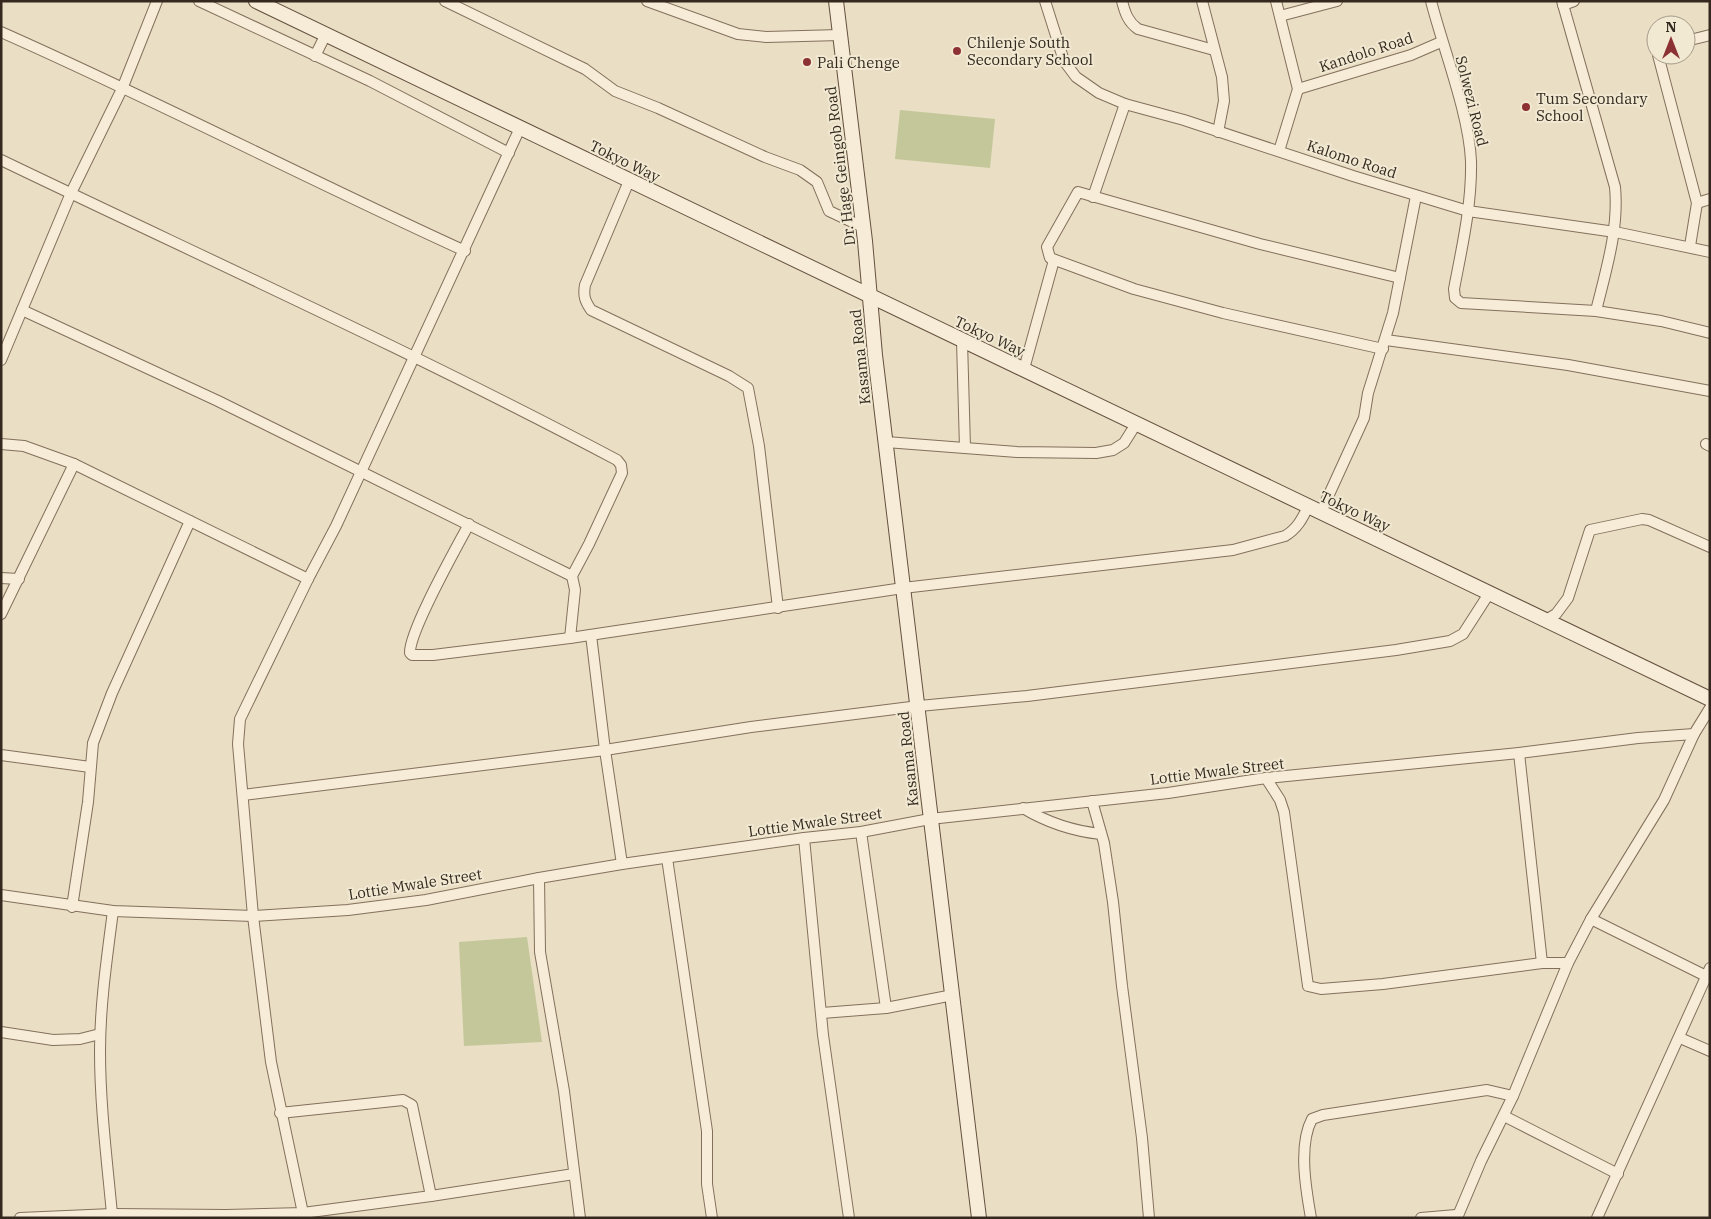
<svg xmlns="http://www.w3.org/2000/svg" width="1711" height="1219" font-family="'IBM Plex Serif',serif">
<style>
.pitch{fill:#c3c799}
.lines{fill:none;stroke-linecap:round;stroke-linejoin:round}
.street-casing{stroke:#83705c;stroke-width:12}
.secondary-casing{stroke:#65513f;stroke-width:16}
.street{stroke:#f6ecd7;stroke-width:10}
.secondary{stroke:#f6ecd7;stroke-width:14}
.poi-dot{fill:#8d3234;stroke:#f2e9d3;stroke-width:2}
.labels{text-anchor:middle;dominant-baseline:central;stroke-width:4;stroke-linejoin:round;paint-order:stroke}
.poi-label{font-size:15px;fill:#35291f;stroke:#f2e9d3;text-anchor:start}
.street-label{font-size:15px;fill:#35291f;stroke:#f2e9d3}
</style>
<rect width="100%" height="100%" fill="#eadec4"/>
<g class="pitch">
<path d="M900 110 995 119 990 168 895 159Z"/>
<path d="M527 937 542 1042 464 1046 459 942Z"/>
</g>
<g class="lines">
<g class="street-casing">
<g id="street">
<path d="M199 1 370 81 509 153"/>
<path d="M445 1 585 69 615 91 658 108 765 157 800 170 817 182 829 211 863 227"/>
<path d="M647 1 738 34 766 37 840 35"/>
<path d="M1045 1 1064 61 1076 77 1099 93 1125 104 1184 120 1353 176 1468 211 1615 232 1710 252"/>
<path d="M1122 1C1125 13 1128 22 1138 29L1214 50"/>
<path d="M1202 1 1222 77 1224 101 1218 132"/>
<path d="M1276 1 1298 89 1279 151"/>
<path d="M1431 1C1443 48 1469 114 1471 161 1472 204 1462 247 1454 289L1455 298 1461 303 1596 311 1661 321 1710 333"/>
<path d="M1562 1 1615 187C1619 229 1606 270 1596 311"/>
<path d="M1563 5 1574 1"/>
<path d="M1280 16 1337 1"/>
<path d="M1 32C157 101 309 180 465 251"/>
<path d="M1686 41 1710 35"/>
<path d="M1658 55 1697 203 1690 246"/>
<path d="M315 56 326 34"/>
<path d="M1298 89 1411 55 1441 42"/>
<path d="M1 160C207 259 415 353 617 460L621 465 622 473 589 544 572 576 575 590 570 638"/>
<path d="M629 181 585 285C583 296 585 301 591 310L729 376 748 388 759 446 778 608"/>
<path d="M1093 197 1125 104"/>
<path d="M1697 203 1710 199"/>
<path d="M22 310 218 401 572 576"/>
<path d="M1386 340 1568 365 1710 391"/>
<path d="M962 341 965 448"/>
<path d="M1383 349 1223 313 1134 289 1050 258 1047 247 1078 192 1260 244 1400 278"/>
<path d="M1 360 71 193 122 89 157 1"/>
<path d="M1024 369 1054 260"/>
<path d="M886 442 1017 452 1096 453 1113 450 1124 443 1136 424"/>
<path d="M1 444 24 446 74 464 308 579"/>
<path d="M1706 444 1710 446"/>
<path d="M1321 512 1364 418 1368 393 1393 313 1416 196"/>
<path d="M469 524C457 547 409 631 410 653L412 655H433L570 638 903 588 1233 550 1285 536C1297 529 1302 519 1308 507"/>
<path d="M1 578 19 579"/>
<path d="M1 614 74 464"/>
<path d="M1546 620 1556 614 1568 598 1590 530 1642 519 1649 520 1710 547"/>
<path d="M591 635 605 750 622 864"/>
<path d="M1519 753 1542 963H1568"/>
<path d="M1 755 90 767"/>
<path d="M1266 778 1280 800 1284 812 1308 986 1321 989 1383 984 1542 963"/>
<path d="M243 795 605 750 751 727 919 706 1027 696 1396 650 1450 641 1463 634 1490 592"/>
<path d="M1092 801 1104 843 1113 902 1122 986 1142 1138 1149 1218"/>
<path d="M1023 808C1048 823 1072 831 1101 834"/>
<path d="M861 832 886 1008"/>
<path d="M804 838 823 1035 849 1218"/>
<path d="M667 858 707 1131V1184L712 1218"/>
<path d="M539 878 540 952 564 1091 580 1218"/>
<path d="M1 895 113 911 253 916 348 910 426 900 539 878 622 864 804 838 861 832 930 819 1168 793 1266 778 1519 753 1638 738 1694 734"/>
<path d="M72 907 88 802 93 743 112 693 190 521"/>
<path d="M1591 919 1706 976"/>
<path d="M822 1013 886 1008 953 995"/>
<path d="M1 1032 53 1040 80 1039 100 1034"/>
<path d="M1680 1038 1710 1051"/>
<path d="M280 1113 403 1100 412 1105 431 1196"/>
<path d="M1504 1116 1618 1174"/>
<path d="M112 1214C107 1160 100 1106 100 1051 100 1005 107 957 113 911"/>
<path d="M20 1218 112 1214 226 1215 303 1213 431 1196 574 1174"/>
<path d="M304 1218 271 1062 253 916 238 744 240 719 308 579 336 526 520 128"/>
<path d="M1311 1218C1306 1190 1298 1145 1312 1119L1323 1115 1487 1090 1513 1096"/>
<path d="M1421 1218 1456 1215"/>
<path d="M1457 1218 1481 1161 1513 1096 1568 963 1591 919 1664 800 1694 734 1710 708"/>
<path d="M1597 1218 1710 968"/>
</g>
</g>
<g class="secondary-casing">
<g id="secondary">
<path d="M256 1 1710 699"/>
<path d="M836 1 865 241 875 355 979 1218"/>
</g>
</g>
<use href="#street" class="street"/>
<use href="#secondary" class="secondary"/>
</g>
<g class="poi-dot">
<circle cx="957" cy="51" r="5"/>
<circle cx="807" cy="62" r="5"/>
<circle cx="1526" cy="107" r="5"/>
</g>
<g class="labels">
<g class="poi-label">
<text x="967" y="42">Chilenje South<tspan x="967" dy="17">Secondary School</tspan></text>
<text x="817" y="62">Pali Chenge</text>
<text x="1536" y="98">Tum Secondary<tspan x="1536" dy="17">School</tspan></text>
</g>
<g class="street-label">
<text transform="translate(1366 52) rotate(-18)">Kandolo Road</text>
<text transform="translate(1472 101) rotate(76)">Solwezi Road</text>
<text transform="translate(1352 159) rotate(18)">Kalomo Road</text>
<text transform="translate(625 161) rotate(26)">Tokyo Way</text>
<text transform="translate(840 166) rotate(-97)">Dr. Hage Geingob Road</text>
<text transform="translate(990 336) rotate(25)">Tokyo Way</text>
<text transform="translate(860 357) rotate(-96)">Kasama Road</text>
<text transform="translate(1355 511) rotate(25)">Tokyo Way</text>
<text transform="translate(908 759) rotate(-96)">Kasama Road</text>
<text transform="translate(1217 771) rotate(-7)">Lottie Mwale Street</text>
<text transform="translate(815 822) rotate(-8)">Lottie Mwale Street</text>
<text transform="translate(415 884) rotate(-9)">Lottie Mwale Street</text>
</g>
</g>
<rect width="1711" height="1219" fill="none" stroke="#35291f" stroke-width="5"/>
<g transform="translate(1671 40)"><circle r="24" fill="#f2e9d3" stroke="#a69c8b"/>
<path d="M0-4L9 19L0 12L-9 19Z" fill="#8d3234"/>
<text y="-8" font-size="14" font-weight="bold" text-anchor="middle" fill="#35291f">N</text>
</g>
</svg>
